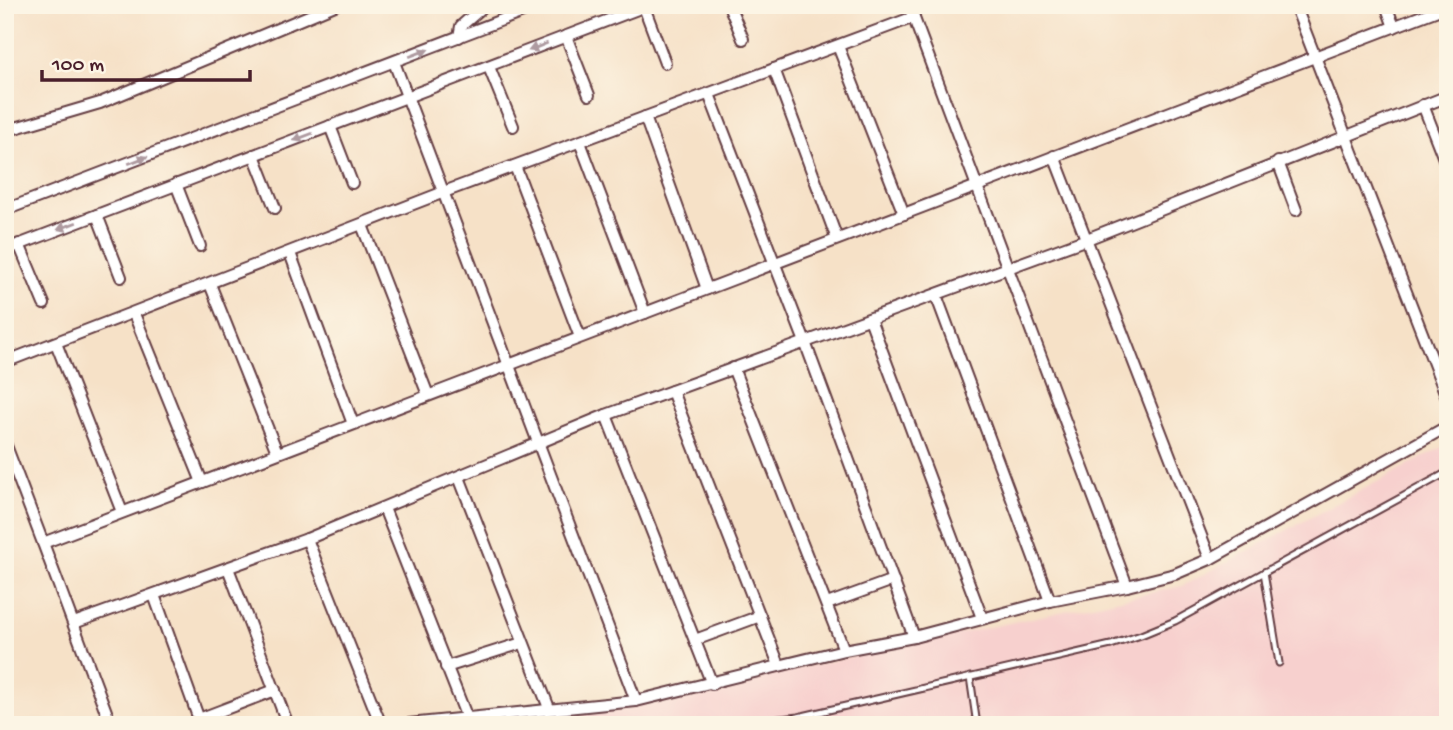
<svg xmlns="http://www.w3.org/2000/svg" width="1453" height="730" font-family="'Gochi Hand',sans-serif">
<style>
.built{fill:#f7d0ce}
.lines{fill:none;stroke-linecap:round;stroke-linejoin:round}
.service-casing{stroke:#643c42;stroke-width:9}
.minor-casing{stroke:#643c42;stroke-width:14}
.service{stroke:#fff;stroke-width:5}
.minor{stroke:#fff;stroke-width:10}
.oneway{fill:#ae9aa0}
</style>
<rect width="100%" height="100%" fill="#fcf5e5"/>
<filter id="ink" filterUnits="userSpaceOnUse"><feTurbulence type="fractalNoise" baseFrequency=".0143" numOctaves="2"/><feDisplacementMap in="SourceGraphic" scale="14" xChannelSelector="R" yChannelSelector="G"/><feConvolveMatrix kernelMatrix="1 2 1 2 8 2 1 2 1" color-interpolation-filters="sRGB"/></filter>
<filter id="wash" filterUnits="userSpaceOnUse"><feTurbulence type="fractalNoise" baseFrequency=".00686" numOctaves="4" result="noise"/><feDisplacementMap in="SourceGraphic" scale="28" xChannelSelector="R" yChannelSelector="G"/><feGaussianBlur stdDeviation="1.57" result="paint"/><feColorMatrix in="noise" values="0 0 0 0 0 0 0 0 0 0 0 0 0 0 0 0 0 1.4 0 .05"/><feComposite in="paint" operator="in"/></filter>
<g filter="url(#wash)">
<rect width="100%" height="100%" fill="#f6e1c7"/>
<path class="built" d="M1448 444V725H390L653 699 1182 586Z"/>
</g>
<g filter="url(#ink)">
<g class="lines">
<g class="service-casing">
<g id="service">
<path d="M1264 572 1279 663"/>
<path d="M970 677 977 725"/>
<path d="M727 725 798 717 1111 645 1141 635 1175 621 1448 472"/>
</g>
</g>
<g class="minor-casing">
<g id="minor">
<path d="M729 5 743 39"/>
<path d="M820 5V6"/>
<path d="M909 5 1127 586"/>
<path d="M1295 5 1448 400"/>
<path d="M1386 5 1394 27"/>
<path d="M644 7 665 63"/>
<path d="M566 36 589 95"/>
<path d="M459 37 461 26 485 5"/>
<path d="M838 46 904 214"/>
<path d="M394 62 636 701"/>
<path d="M489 67 513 126"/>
<path d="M774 69 837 239"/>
<path d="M709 94 805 342 914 637"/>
<path d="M1423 105 1448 169"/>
<path d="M645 117 707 289"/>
<path d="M330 126 352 183"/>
<path d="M5 131 100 103 335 5"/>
<path d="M580 142 645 313"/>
<path d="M254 155 275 208"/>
<path d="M1054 156 1210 559"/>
<path d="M1278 162 1296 210"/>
<path d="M515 166 580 337"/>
<path d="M176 184 200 246"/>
<path d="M5 210 541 5"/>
<path d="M97 215 121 277"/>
<path d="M362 225 428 395"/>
<path d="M19 244 44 304"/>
<path d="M5 250 648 5"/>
<path d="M290 253 353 424"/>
<path d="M210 284 277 452"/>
<path d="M936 295 1050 601"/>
<path d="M134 314 202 482"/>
<path d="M870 319 982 618"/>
<path d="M56 343 122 512"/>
<path d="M5 362 444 192 914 17"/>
<path d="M733 368 844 650"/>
<path d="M672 391 779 665"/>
<path d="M606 415 712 684"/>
<path d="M5 443 43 543"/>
<path d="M459 477 549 708"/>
<path d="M384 508 467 718"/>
<path d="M307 539 381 725"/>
<path d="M228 568 288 725"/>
<path d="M154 595 201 725"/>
<path d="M827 604 893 580"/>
<path d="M74 623 307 539 606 415 1087 239 1448 96"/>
<path d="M695 640 760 616"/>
<path d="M446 667 522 643"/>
<path d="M199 719 275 690"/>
<path d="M111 725 43 543 1448 6"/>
<path d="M399 725 636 701 844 650 914 637 1050 601 1127 586 1175 574 1210 559 1448 426"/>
</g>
</g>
<use href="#service" class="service"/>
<use href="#minor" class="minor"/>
</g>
<defs><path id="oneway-solid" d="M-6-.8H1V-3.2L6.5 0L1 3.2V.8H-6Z" transform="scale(1.75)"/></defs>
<g class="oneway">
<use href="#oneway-solid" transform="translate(538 47) rotate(158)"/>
<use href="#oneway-solid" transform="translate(419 53) rotate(-21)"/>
<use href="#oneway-solid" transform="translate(303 137) rotate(159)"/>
<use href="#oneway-solid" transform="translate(138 160) rotate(-21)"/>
<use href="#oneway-solid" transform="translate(67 226) rotate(159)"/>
</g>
</g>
<rect width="1453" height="730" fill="none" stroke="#fcf5e5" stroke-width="28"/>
<path d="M42 70v10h208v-10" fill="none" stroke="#4a1f2b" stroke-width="3.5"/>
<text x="52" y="70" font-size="21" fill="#4a1f2b" stroke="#fcf5e5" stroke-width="5" paint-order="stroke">100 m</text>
</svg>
